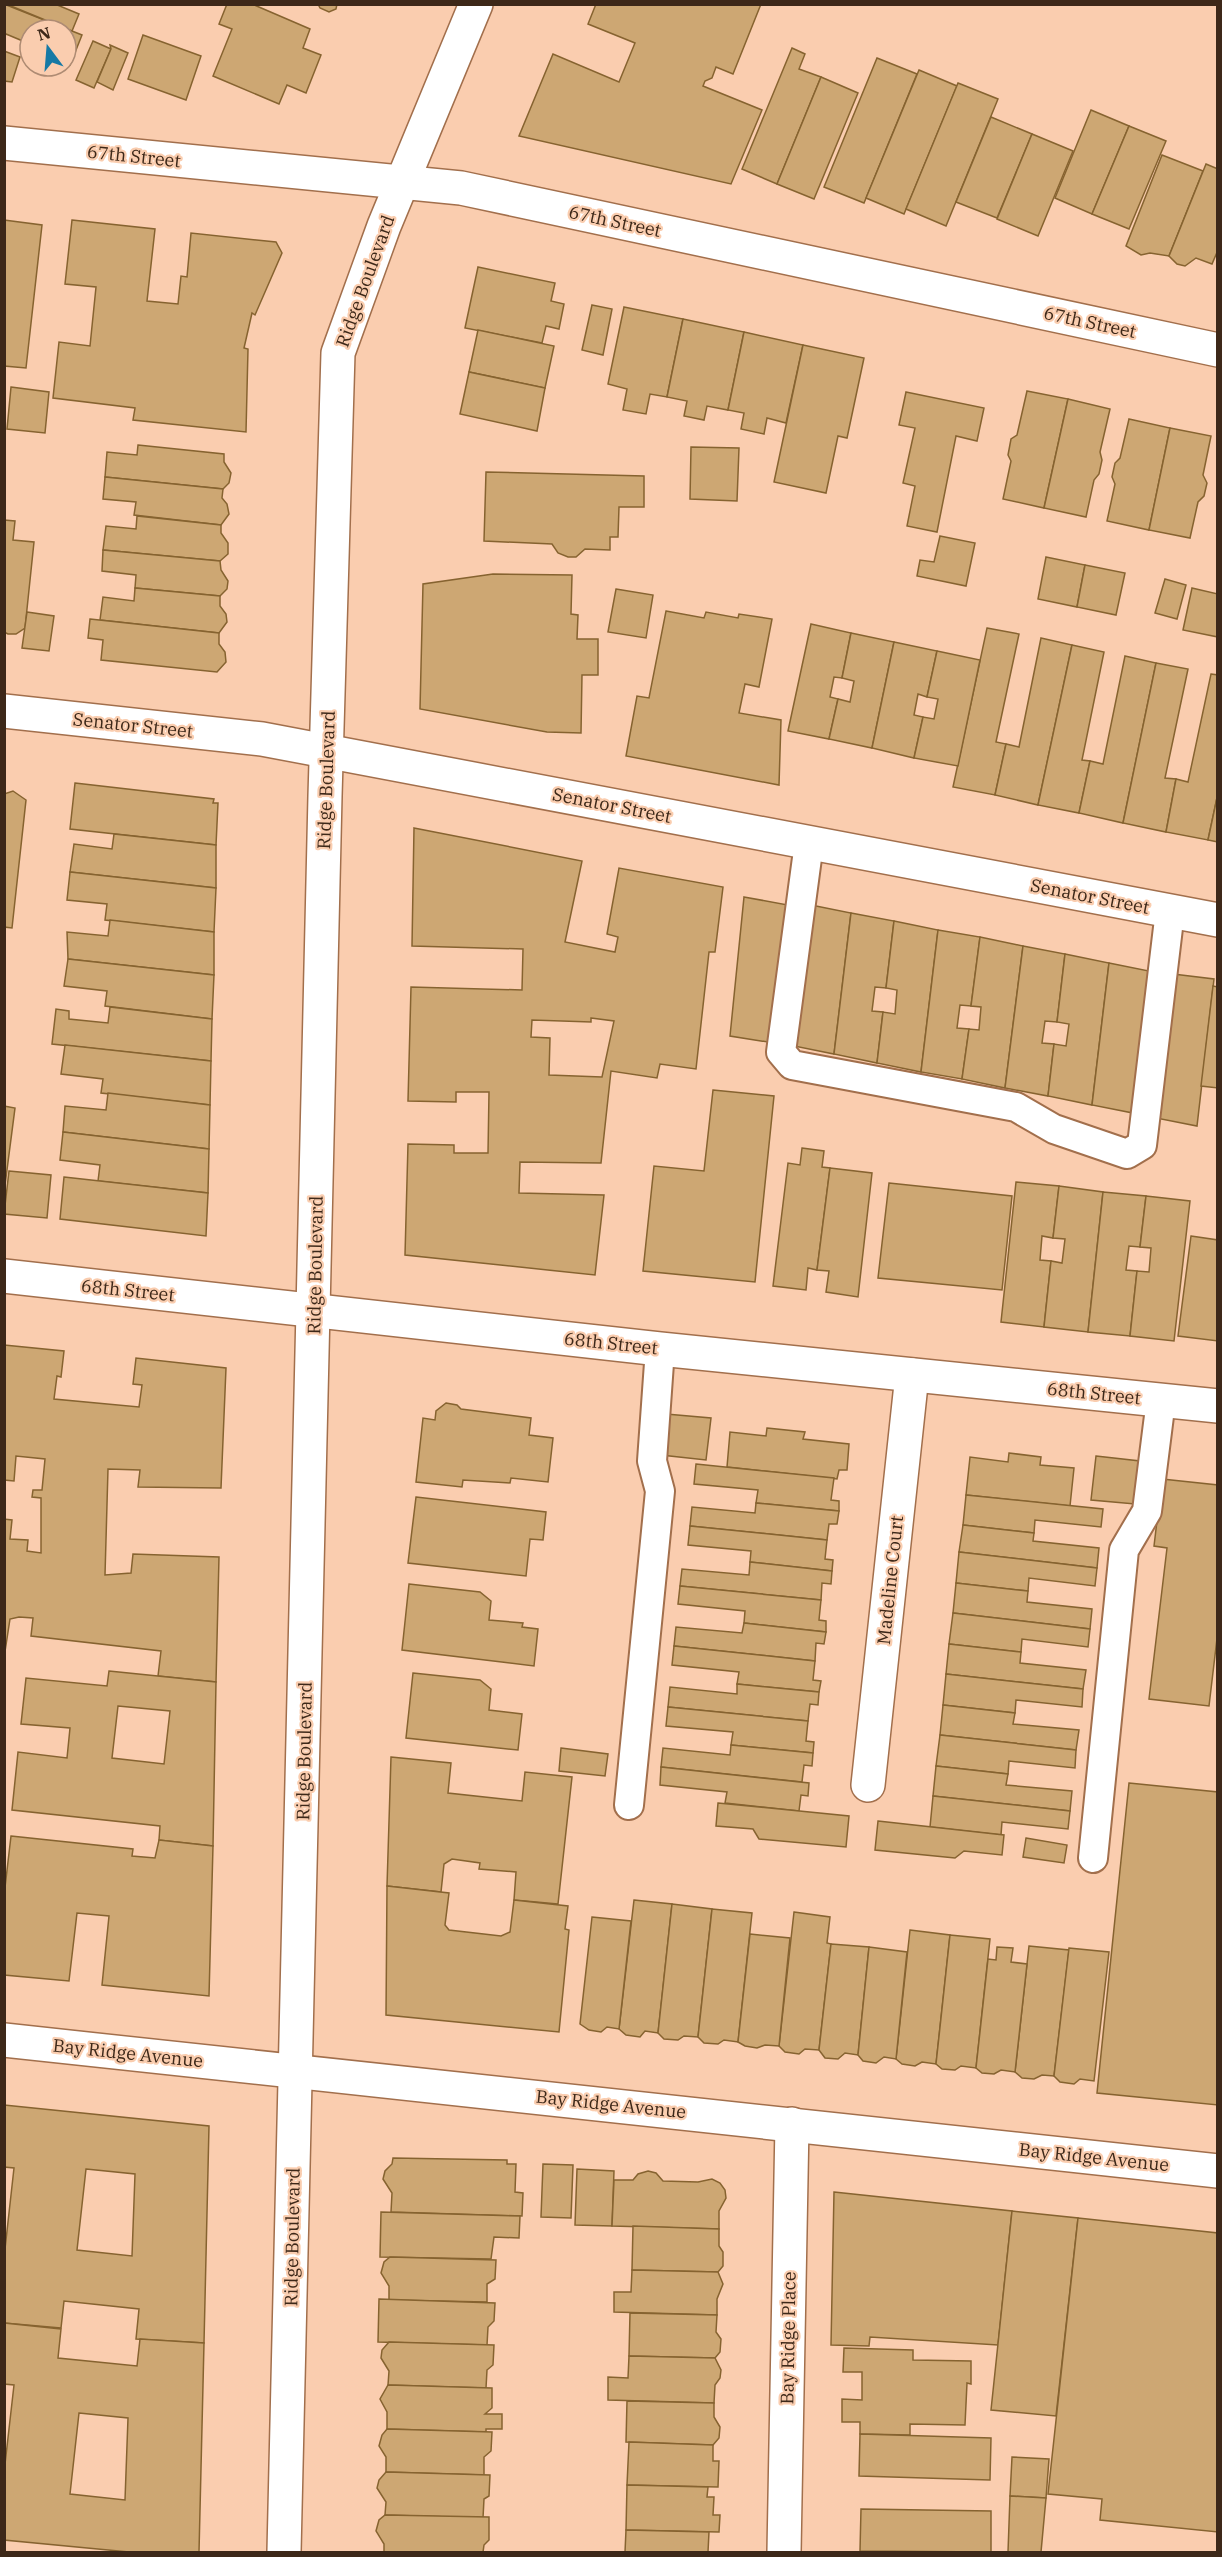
<svg xmlns="http://www.w3.org/2000/svg" width="1222" height="2557" font-family="'IBM Plex Serif',serif">
<style>
.building{fill:#cda773;stroke:#866330;stroke-width:1.5;fill-rule:evenodd}
.lines{fill:none;stroke-linecap:round;stroke-linejoin:round}
.service-casing{stroke:#a26f4c;stroke-width:32}
.minor-casing{stroke:#a26f4c;stroke-width:36}
.tertiary-casing{stroke:#a26f4c;stroke-width:36}
.service{stroke:#fff;stroke-width:28}
.minor{stroke:#fff;stroke-width:33}
.tertiary{stroke:#fff;stroke-width:33}
.labels{text-anchor:middle;dominant-baseline:central;stroke-width:4.5;stroke-linejoin:round;paint-order:stroke}
.street-label{font-size:18px;fill:#3d2819;stroke:#facdaf}
</style>
<rect width="100%" height="100%" fill="#facdaf"/>
<g class="building">
<path d="M4 4 82 35 70 65 66 64V30H30V44L6 34 4 37Z"/>
<path d="M6 4H55L79 14 72 31Z"/>
<path d="M227 4H252L310 29 303 48 321 55 306 93 287 85 279 104 213 76 232 29 219 24Z"/>
<path d="M318 4H337L336 9 329 12 320 8Z"/>
<path d="M596 4H761L733 74 716 67 712 78 705 81 703 86 762 110 731 184 519 136 553 54 619 82 635 43 588 24Z"/>
<path d="M143 35 201 56 186 100 128 79Z"/>
<path d="M93 41 111 49 94 88 76 80Z"/>
<path d="M110 45 128 53 113 90 97 82 111 49Z"/>
<path d="M792 48 805 54 799 69 821 77 777 184 742 169Z"/>
<path d="M4 51 20 57 12 82 4 81Z"/>
<path d="M877 58 917 74 864 203 824 187Z"/>
<path d="M919 70 957 86 904 214 866 198Z"/>
<path d="M821 77 858 93 814 199 777 184Z"/>
<path d="M958 83 998 99 946 226 906 209Z"/>
<path d="M1091 110 1129 126 1092 214 1055 198Z"/>
<path d="M991 117 1032 134 997 218 956 202Z"/>
<path d="M1129 126 1166 141 1129 229 1092 214Z"/>
<path d="M1032 134 1073 151 1038 236 997 219Z"/>
<path d="M1162 155 1203 171 1169 256 1150 253 1141 255 1126 246Z"/>
<path d="M1206 164 1218 169V250L1212 264 1196 258 1185 266 1177 264 1169 256Z"/>
<path d="M4 220 42 225 26 368 4 366Z"/>
<path d="M72 220 155 229 147 301 178 304 181 276 187 277 191 233 276 242 282 253 255 315 252 313 244 348 248 349 246 432 133 420 135 408 53 398 59 342 90 346 96 287 65 284Z"/>
<path d="M478 267 555 283 551 301 564 304 559 329 546 326 542 343 465 328Z"/>
<path d="M592 305 612 309 603 355 582 350Z"/>
<path d="M624 307 683 319 667 397 650 394 646 414 623 410 627 389 608 384Z"/>
<path d="M683 319 744 332 728 410 707 406 704 420 684 416 687 401 667 397Z"/>
<path d="M478 330 554 346 545 388 469 372Z"/>
<path d="M744 332 803 345 786 423 767 418 764 434 741 429 744 413 728 410Z"/>
<path d="M803 345 864 358 847 438 838 436 826 493 774 482Z"/>
<path d="M469 372 545 388 537 431 460 414Z"/>
<path d="M11 387 49 392 45 433 7 429Z"/>
<path d="M1027 391 1068 399 1044 508 1003 499 1011 461 1008 455 1011 439 1017 435Z"/>
<path d="M906 392 984 408 977 441 956 436 937 532 907 526 915 486 903 483 915 428 899 425Z"/>
<path d="M1068 399 1110 409 1100 452 1102 460 1099 474 1094 480 1086 517 1044 508Z"/>
<path d="M1129 419 1170 428 1149 530 1107 521 1115 484 1112 477 1115 463 1120 458Z"/>
<path d="M1170 428 1211 436 1203 475 1207 483 1204 496 1198 502 1190 538 1149 530Z"/>
<path d="M138 445 224 454V462L231 473 229 483 223 489 105 477 107 452 137 455Z"/>
<path d="M691 447 739 448 737 501 690 499Z"/>
<path d="M486 472 644 476V507H619L618 537H610V550L585 549 576 557H568L558 553 552 544 484 541Z"/>
<path d="M105 477 223 489 222 498 227 504 229 514 221 525 134 515 136 502 103 499Z"/>
<path d="M137 516 221 525V533L228 543V554L220 561 103 550 106 526 136 529Z"/>
<path d="M4 520 15 521 13 540 34 542 25 628 16 634H8L4 632Z"/>
<path d="M940 536 975 543 966 586 917 576 920 560 934 562Z"/>
<path d="M103 550 220 561 221 570 228 581 227 589 220 596 135 588 136 575 102 571Z"/>
<path d="M1046 557 1085 565 1077 607 1038 599Z"/>
<path d="M1085 565 1125 573 1116 615 1077 607Z"/>
<path d="M493 574 572 575 571 614 578 615 577 639H598V675H582L581 733 547 732 420 709 423 584Z"/>
<path d="M1165 579 1186 585 1177 619 1155 613Z"/>
<path d="M135 588 220 596V606L226 614 227 622 219 633 100 620 103 597 134 601Z"/>
<path d="M1192 588 1218 594V637L1183 630Z"/>
<path d="M616 589 653 595 646 638 608 632Z"/>
<path d="M666 611 704 618 706 612 738 618 739 614 772 619 759 687 745 684 739 713 781 720 779 785 626 756 637 696 649 698Z"/>
<path d="M27 612 54 616 49 651 22 648Z"/>
<path d="M90 619 219 633V644L225 652 226 662 217 672 101 660 103 640 88 638Z"/>
<path d="M811 624 851 633 842 678 834 677 830 697 838 699 829 739 788 731Z"/>
<path d="M987 628 1019 634 996 742 1006 744 995 795 953 787Z"/>
<path d="M851 633 894 642 872 748 829 739 838 699 850 702 854 681 842 678Z"/>
<path d="M1041 638 1072 645 1038 805 995 795 1006 744 1019 747Z"/>
<path d="M894 642 937 651 927 697 918 694 914 715 923 717 914 758 872 748Z"/>
<path d="M1072 645 1104 652 1082 760 1090 761 1079 813 1038 805Z"/>
<path d="M937 651 980 660 958 766 914 758 923 717 934 719 938 699 927 697Z"/>
<path d="M1125 656 1156 663 1123 823 1079 813 1090 761 1103 764Z"/>
<path d="M1156 663 1188 669 1165 778 1176 779 1166 832 1123 823Z"/>
<path d="M1211 674 1218 675V793L1208 840 1166 832 1176 779 1188 782Z"/>
<path d="M75 783 214 799 213 803H218L216 845 70 829Z"/>
<path d="M13 791 26 800 12 928 4 927V794Z"/>
<path d="M1218 793V842L1208 840Z"/>
<path d="M414 828 582 861 565 942 615 952 618 937 607 934 619 868 723 887 715 952H709L696 1069 660 1064 657 1078 611 1071 601 1163 520 1162 519 1193 604 1195 595 1275 405 1255 408 1144 454 1145V1153H488L489 1092H456V1102L408 1101 411 987 522 990 523 949 412 946ZM591 1018 614 1021 602 1077 549 1075 550 1038 531 1037 532 1020 591 1022Z"/>
<path d="M114 834 216 845V888L70 872 74 844 112 849Z"/>
<path d="M70 872 216 888 214 932 105 920 107 904 67 900Z"/>
<path d="M744 897 788 905 774 1043 730 1036Z"/>
<path d="M811 905 851 913 834 1054 794 1046Z"/>
<path d="M851 913 894 921 886 988 875 987 872 1011 883 1012 877 1063 834 1054Z"/>
<path d="M110 920 214 932V975L68 959 67 932 108 936Z"/>
<path d="M894 921 938 930 921 1072 877 1063 883 1012 895 1014 897 990 886 988Z"/>
<path d="M938 930 980 937 971 1006 960 1005 957 1028 969 1029 962 1079 921 1072Z"/>
<path d="M980 937 1023 946 1005 1088 962 1079 969 1029 979 1030 981 1007 971 1006Z"/>
<path d="M1023 946 1065 954 1057 1022 1045 1021 1042 1043 1054 1044 1048 1096 1005 1088Z"/>
<path d="M1065 954 1109 963 1092 1105 1048 1096 1054 1044 1066 1046 1069 1024 1057 1022Z"/>
<path d="M68 959 214 975 212 1019 105 1006 107 991 64 986Z"/>
<path d="M1109 963 1149 971 1133 1113 1092 1105Z"/>
<path d="M1173 974 1214 979 1197 1126 1156 1118Z"/>
<path d="M1213 986 1218 987V1088L1201 1086Z"/>
<path d="M110 1007 212 1019 211 1061 52 1044 56 1009 69 1011V1019L108 1023Z"/>
<path d="M65 1045 211 1061 210 1105 101 1093 103 1079 61 1074Z"/>
<path d="M713 1090 774 1096 755 1282 643 1271 654 1166 704 1171Z"/>
<path d="M108 1093 210 1105 209 1149 63 1132 65 1106 106 1110Z"/>
<path d="M4 1106 15 1108 4 1193Z"/>
<path d="M63 1132 209 1149 208 1193 98 1181 100 1165 60 1160Z"/>
<path d="M802 1148 824 1151 822 1167 830 1168 817 1270 808 1268 806 1290 773 1286 788 1163 800 1165Z"/>
<path d="M830 1168 872 1173 858 1297 826 1292 829 1271 817 1270Z"/>
<path d="M9 1171 51 1175 47 1218 4 1214Z"/>
<path d="M64 1177 208 1193 206 1236 60 1219Z"/>
<path d="M1016 1182 1059 1186 1053 1238 1042 1236 1040 1260 1051 1261 1044 1327 1001 1322Z"/>
<path d="M889 1183 1012 1196 1002 1290 878 1278Z"/>
<path d="M1059 1186 1103 1192 1088 1332 1044 1327 1051 1261 1062 1263 1065 1239 1053 1238Z"/>
<path d="M1103 1192 1146 1196 1140 1247 1129 1246 1126 1270 1137 1271 1130 1336 1088 1332Z"/>
<path d="M1146 1196 1190 1201 1174 1341 1130 1336 1137 1271 1149 1272 1151 1248 1140 1247Z"/>
<path d="M1191 1236 1218 1240V1341L1178 1336Z"/>
<path d="M4 1345 64 1351 61 1377 57 1376 54 1399 139 1407 142 1385 133 1384 136 1358 226 1368 221 1488 138 1487 140 1470 108 1469 105 1575 131 1573 133 1554 219 1557 216 1682 158 1676 161 1651 31 1636 33 1618 19 1617 10 1619 4 1658V1519L12 1520 10 1539 28 1540 27 1551 41 1553V1498L32 1497 33 1490H42L45 1459 16 1456 14 1481 4 1480Z"/>
<path d="M446 1403 457 1405 461 1409 531 1418 529 1435 553 1438 548 1482 511 1478 510 1483 463 1480 462 1487 416 1482 423 1418 435 1420 436 1411Z"/>
<path d="M666 1414 711 1418 706 1460 661 1455Z"/>
<path d="M767 1428 805 1432 803 1439 849 1444 847 1470H839L837 1479 727 1467 730 1432 766 1436Z"/>
<path d="M1009 1453 1041 1457 1040 1465 1074 1468 1070 1506 966 1495 970 1457 1008 1462Z"/>
<path d="M1096 1456 1140 1461 1135 1504 1091 1500Z"/>
<path d="M696 1464 834 1478 831 1500 839 1501V1511L756 1503 758 1490 694 1484Z"/>
<path d="M1162 1479 1218 1485V1630L1209 1706 1149 1699 1167 1548 1154 1546Z"/>
<path d="M966 1495 1103 1509 1101 1527 1035 1520 1034 1533 963 1525Z"/>
<path d="M416 1497 546 1512 543 1540 530 1539 526 1576 408 1563Z"/>
<path d="M756 1503 839 1511 837 1524H829L827 1540 690 1526 692 1507 755 1513Z"/>
<path d="M963 1525 1034 1533 1033 1541 1099 1548 1097 1568 959 1552Z"/>
<path d="M690 1526 827 1540 825 1559 833 1560 832 1571 750 1562 751 1551 688 1545Z"/>
<path d="M959 1552 1097 1568 1095 1586 1029 1578 1028 1591 956 1583Z"/>
<path d="M750 1562 832 1571 831 1584 822 1583 821 1600 680 1586 682 1569 749 1575Z"/>
<path d="M956 1583 1028 1591 1027 1602 1092 1609 1090 1629 953 1613Z"/>
<path d="M409 1584 480 1592 491 1601 489 1620 523 1623 522 1627 538 1629 534 1666 402 1650Z"/>
<path d="M680 1586 821 1600 819 1620 826 1621V1632L744 1623 745 1611 678 1604Z"/>
<path d="M953 1613 1090 1629 1088 1647 1022 1639 1021 1652 949 1644Z"/>
<path d="M744 1623 826 1632 824 1644 816 1643 815 1661 674 1646 676 1627 742 1633Z"/>
<path d="M949 1644 1021 1652 1020 1663 1086 1670 1083 1689 946 1674Z"/>
<path d="M674 1646 815 1661 813 1680 821 1681 819 1692 737 1684 739 1672 672 1665Z"/>
<path d="M109 1671 216 1682 213 1846 159 1840 160 1826 12 1810 18 1752 67 1758 70 1728 21 1724 26 1678 107 1686ZM118 1706 170 1711 164 1764 112 1758Z"/>
<path d="M413 1673 480 1680 491 1689 489 1710 522 1714 518 1750 406 1738Z"/>
<path d="M946 1674 1083 1689 1082 1707 1016 1700 1015 1713 943 1705Z"/>
<path d="M737 1684 819 1692 818 1705 810 1704 808 1721 668 1707 670 1687 737 1694Z"/>
<path d="M943 1705 1015 1713 1013 1724 1079 1730 1076 1750 940 1735Z"/>
<path d="M668 1707 808 1721 806 1741 814 1742 813 1753 731 1745 733 1732 666 1726Z"/>
<path d="M940 1735 1076 1750 1075 1768 1009 1761 1008 1774 936 1766Z"/>
<path d="M731 1745 813 1753 812 1766 804 1765 802 1782 661 1767 663 1748 730 1755Z"/>
<path d="M561 1748 608 1754 605 1776 559 1771Z"/>
<path d="M391 1757 451 1763 448 1793 522 1801 525 1772 572 1777 558 1904 514 1900 516 1872 479 1869 480 1863 452 1859 444 1864 441 1892 387 1886Z"/>
<path d="M936 1766 1008 1774 1006 1785 1072 1791 1070 1811 933 1796Z"/>
<path d="M661 1767 809 1783 808 1796 801 1795 799 1811 725 1803 727 1792 660 1785Z"/>
<path d="M1129 1783 1218 1792V2105L1097 2093Z"/>
<path d="M933 1796 1070 1811 1068 1829 1002 1822 1001 1835 930 1827Z"/>
<path d="M718 1803 849 1816 846 1847 759 1839 753 1829 716 1826Z"/>
<path d="M878 1821 1004 1835 1002 1855 964 1851 955 1858 875 1850Z"/>
<path d="M11 1836 133 1849 132 1856 155 1858 159 1840 213 1846 209 1996 102 1985 109 1916 77 1913 69 1981 4 1975V1896Z"/>
<path d="M1026 1838 1067 1845 1064 1863 1023 1857Z"/>
<path d="M387 1886 449 1893 445 1925 449 1930 501 1936 510 1932 514 1900 568 1906 565 1929 569 1930 559 2032 386 2015Z"/>
<path d="M634 1900 672 1904 658 2033 645 2031 640 2037 626 2035 619 2029Z"/>
<path d="M672 1904 712 1909 698 2037 684 2036 678 2040 664 2039 658 2033Z"/>
<path d="M712 1909 752 1913 738 2042 724 2040 718 2044 704 2043 698 2037Z"/>
<path d="M794 1912 830 1917 827 1943 831 1944 819 2050 805 2049 799 2054 785 2052 779 2046Z"/>
<path d="M592 1917 631 1921 619 2029 607 2027 601 2032 589 2030 580 2024Z"/>
<path d="M910 1930 950 1935 936 2064 922 2062 915 2066 902 2064 896 2059Z"/>
<path d="M750 1934 790 1938 779 2046 765 2045 757 2048 745 2046 738 2042Z"/>
<path d="M950 1935 990 1939 976 2068 961 2066 955 2070 942 2069 936 2064Z"/>
<path d="M831 1944 869 1947 858 2055 845 2053 838 2059 825 2058 819 2050Z"/>
<path d="M1029 1946 1069 1950 1054 2076 1042 2075 1034 2079 1022 2078 1015 2072Z"/>
<path d="M869 1947 907 1952 896 2059 884 2057 876 2063 863 2061 858 2055Z"/>
<path d="M997 1947 1013 1948 1011 1962 1027 1964 1015 2072 1001 2070 994 2074 982 2073 976 2068 988 1959 996 1960Z"/>
<path d="M1069 1948 1109 1952 1094 2081 1080 2079 1074 2084 1060 2082 1054 2076Z"/>
<path d="M4 2105 209 2126 204 2343 136 2339 139 2309 64 2301 61 2328 4 2323V2258L14 2168 4 2167ZM86 2169 135 2174 132 2256 77 2250Z"/>
<path d="M393 2158 507 2160V2164H516L515 2192 523 2193 522 2216 391 2212 392 2193 383 2179 385 2171 392 2164Z"/>
<path d="M543 2164 573 2165 571 2218 541 2217Z"/>
<path d="M577 2169 614 2171 612 2226 575 2225Z"/>
<path d="M648 2171 656 2173 663 2181 698 2182 712 2179 720 2183 725 2190 726 2198 719 2211V2229L612 2226 614 2180H633L638 2174Z"/>
<path d="M834 2192 1012 2211 998 2345 870 2337 869 2346 831 2345Z"/>
<path d="M1012 2211 1078 2218 1056 2416 991 2410Z"/>
<path d="M381 2212 520 2216 519 2238 494 2237 491 2259 380 2257Z"/>
<path d="M1078 2218 1218 2233V2532L1100 2520 1102 2499 1048 2494Z"/>
<path d="M633 2226 719 2229V2246L723 2252V2266L718 2272 632 2270Z"/>
<path d="M390 2257 496 2260 495 2279 487 2284V2302L389 2300V2286L381 2273 384 2262Z"/>
<path d="M632 2270 718 2272 723 2284 717 2299V2315L614 2312V2292H631Z"/>
<path d="M379 2299 495 2303 494 2321 488 2327 487 2345 378 2342Z"/>
<path d="M630 2313 717 2315 716 2332 721 2339 720 2352 715 2358 629 2356Z"/>
<path d="M4 2323 61 2329 58 2358 137 2366 140 2339 204 2343 199 2552H129L4 2540V2473L14 2385 4 2384ZM79 2413 128 2418 125 2500 70 2494Z"/>
<path d="M389 2342 494 2345 493 2365 487 2370 486 2388 388 2385 389 2371 381 2358 382 2350Z"/>
<path d="M844 2348 913 2350V2360L971 2361V2384L967 2383 965 2425 910 2424V2435L860 2434V2422H842V2399L862 2400V2372H843Z"/>
<path d="M629 2356 715 2358 721 2370 720 2378 715 2385 714 2403 608 2400V2377L628 2378Z"/>
<path d="M388 2385 492 2388V2408L485 2414H502V2429H486V2432L387 2429V2412L380 2399Z"/>
<path d="M627 2401 714 2403V2417L720 2427 719 2438 713 2445 626 2442Z"/>
<path d="M387 2429 492 2432 491 2451 484 2457V2475L386 2472V2457L379 2446 382 2435Z"/>
<path d="M860 2434 991 2438 990 2480 859 2476Z"/>
<path d="M629 2442 713 2445V2461H719L718 2487 627 2485Z"/>
<path d="M1012 2457 1049 2459 1046 2498 1010 2496Z"/>
<path d="M386 2472 490 2475 489 2496 484 2499 483 2518 385 2515 386 2502 377 2488 379 2480Z"/>
<path d="M627 2485 708 2487 707 2497H714L713 2515H720L719 2532 626 2530Z"/>
<path d="M1010 2496 1046 2498 1041 2552H1008Z"/>
<path d="M861 2509 991 2511V2552L860 2551Z"/>
<path d="M385 2515 489 2517V2540L484 2545 483 2552H384V2544L376 2531 379 2520Z"/>
<path d="M626 2530 709 2532 708 2552H716H625Z"/>
</g>
<g class="lines">
<g class="service-casing">
<g id="service">
<path d="M809 843 781 1052 792 1065 1016 1107 1054 1129 1127 1154 1142 1145 1170 911"/>
<path d="M629 1805 660 1491 652 1461 660 1349"/>
<path d="M1093 1858 1124 1550 1147 1511 1161 1400"/>
</g>
</g>
<g class="minor-casing">
<g id="minor">
<path d="M4 143 461 188 1218 350"/>
<path d="M4 711 262 739 1218 920"/>
<path d="M4 1276 660 1349 1218 1406"/>
<path d="M868 1785 912 1375"/>
<path d="M784 2552 792 2124"/>
</g>
</g>
<g class="tertiary-casing">
<g id="tertiary">
<path d="M4 2040 1218 2171"/>
<path d="M284 2552 325 796 338 353 384 226 476 4"/>
</g>
</g>
<use href="#service" class="service"/>
<use href="#minor" class="minor"/>
<use href="#tertiary" class="tertiary"/>
</g>
<g class="labels">
<g class="street-label">
<text transform="translate(134 156) rotate(6)">67th Street</text>
<text transform="translate(615 221) rotate(12)">67th Street</text>
<text transform="translate(365 281) rotate(-70)">Ridge Boulevard</text>
<text transform="translate(1090 322) rotate(12)">67th Street</text>
<text transform="translate(133 725) rotate(6)">Senator Street</text>
<text transform="translate(326 780) rotate(-88)">Ridge Boulevard</text>
<text transform="translate(612 805) rotate(11)">Senator Street</text>
<text transform="translate(1090 896) rotate(11)">Senator Street</text>
<text transform="translate(315 1265) rotate(-89)">Ridge Boulevard</text>
<text transform="translate(128 1290) rotate(6)">68th Street</text>
<text transform="translate(611 1343) rotate(6)">68th Street</text>
<text transform="translate(1094 1393) rotate(6)">68th Street</text>
<text transform="translate(890 1580) rotate(-84)">Madeline Court</text>
<text transform="translate(304 1751) rotate(-89)">Ridge Boulevard</text>
<text transform="translate(128 2053) rotate(6)">Bay Ridge Avenue</text>
<text transform="translate(611 2104) rotate(6)">Bay Ridge Avenue</text>
<text transform="translate(1094 2157) rotate(6)">Bay Ridge Avenue</text>
<text transform="translate(292 2237) rotate(-89)">Ridge Boulevard</text>
<text transform="translate(788 2338) rotate(-89)">Bay Ridge Place</text>
</g>
</g>
<rect width="1222" height="2557" fill="none" stroke="#3d2819" stroke-width="12"/>
<g transform="translate(48 48) rotate(344)"><circle r="28" fill="#facdaf" stroke="#ae8b73" stroke-width="1.5"/>
<path d="M0-4.5L10 22L0 15L-10 22Z" fill="#1679a5"/>
<text y="-9" font-size="16" font-weight="bold" text-anchor="middle" fill="#3d2819">N</text>
</g>
</svg>
